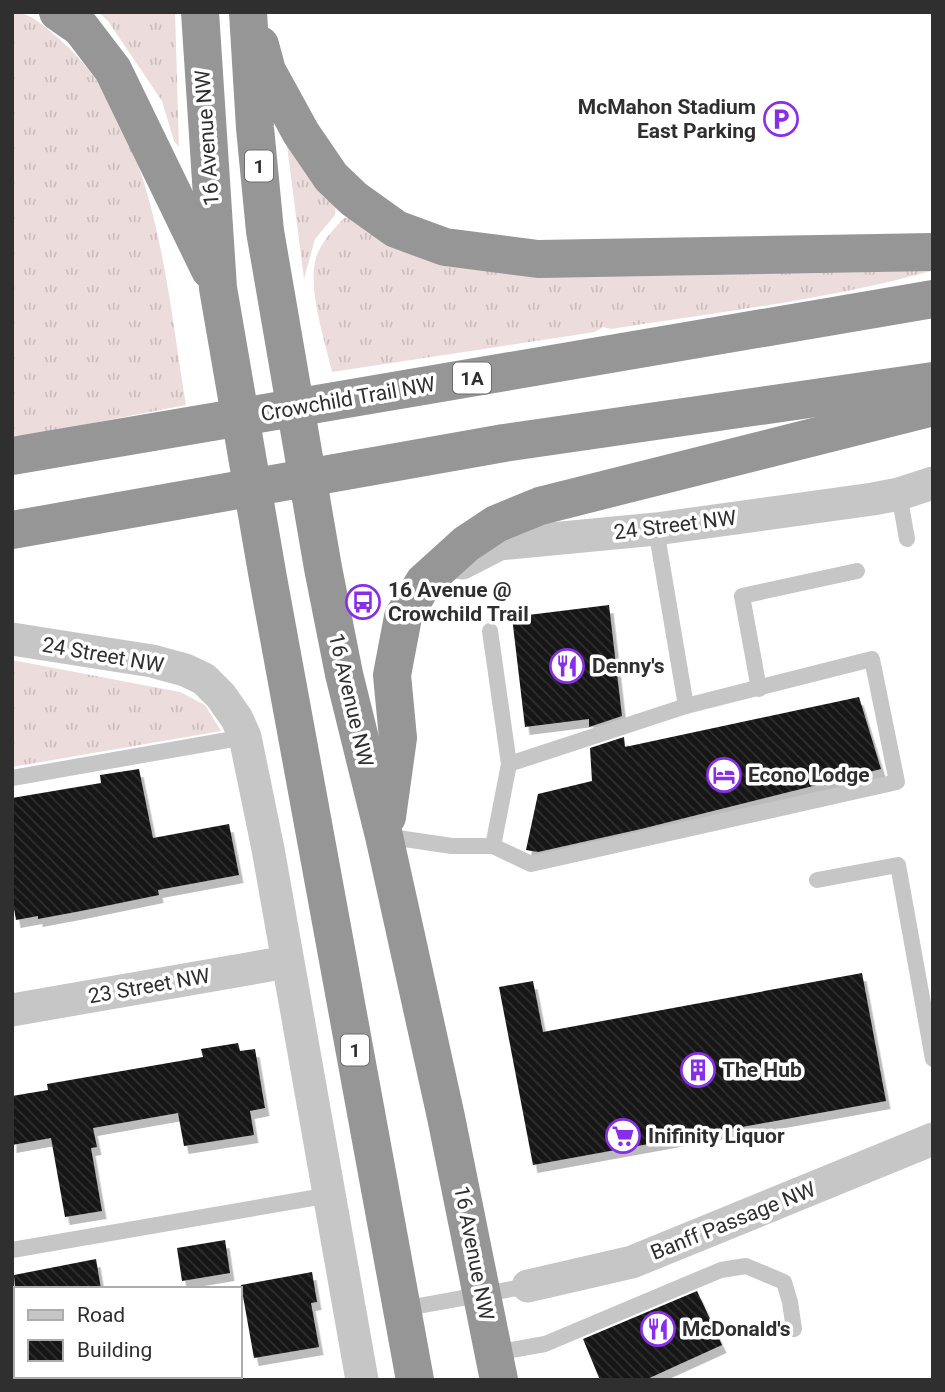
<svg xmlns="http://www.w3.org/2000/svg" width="945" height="1392" font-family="Roboto,sans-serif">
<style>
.grass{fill:url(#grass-tufts)}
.building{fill:url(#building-back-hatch);filter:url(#shadow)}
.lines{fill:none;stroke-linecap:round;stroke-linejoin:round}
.lane{stroke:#c6c6c6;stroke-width:16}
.street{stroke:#c6c6c6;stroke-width:33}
.highway{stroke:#969696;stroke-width:38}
.labels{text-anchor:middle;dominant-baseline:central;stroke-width:7;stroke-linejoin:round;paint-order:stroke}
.shield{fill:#fff;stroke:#6d6d6d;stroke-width:2}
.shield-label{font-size:19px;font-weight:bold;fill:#2f2f2f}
.poi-label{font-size:21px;font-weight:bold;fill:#2f2f2f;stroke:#fff;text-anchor:start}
.street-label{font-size:21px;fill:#2f2f2f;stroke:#fff}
</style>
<defs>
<pattern id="grass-tufts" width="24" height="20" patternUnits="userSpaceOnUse" patternTransform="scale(1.75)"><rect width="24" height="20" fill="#ecdddc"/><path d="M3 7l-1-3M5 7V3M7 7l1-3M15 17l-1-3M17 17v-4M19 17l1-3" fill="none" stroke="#cbbebd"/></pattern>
<pattern id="building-back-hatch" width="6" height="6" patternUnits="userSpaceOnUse" patternTransform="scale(1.75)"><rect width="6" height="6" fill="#161616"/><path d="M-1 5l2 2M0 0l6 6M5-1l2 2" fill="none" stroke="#303030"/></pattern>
<filter id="shadow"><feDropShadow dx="4.5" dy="8" stdDeviation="0" flood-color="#0004"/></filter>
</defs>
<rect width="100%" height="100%" fill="#fff"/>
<g class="grass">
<path d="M12 12C30 12 44 26 57 37 156 120 166 286 186 405L36 434 12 436Z"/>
<path d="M98 12H175L179 147 174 141 162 101 108 21Z"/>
<path d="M286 138 336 202 335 215 315 239 304 279Z"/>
<path d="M344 218H354L384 239 931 271C827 300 718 312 611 329L603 327 595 332 332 372C325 341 307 288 316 258 321 242 333 230 344 218Z"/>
<path d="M12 660 180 692 205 705 221 731 12 767Z"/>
</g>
<g class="building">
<path d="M609 605 622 716 589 727V719L525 727 512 617Z"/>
<path d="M859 697 881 769 641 829 538 852 526 850 538 794 592 781 590 748 624 737 625 747Z"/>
<path d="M139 769 153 838 229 824 239 875 158 890 159 895 81 911 38 919V916L16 920 12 897V798L101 783 100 775Z"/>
<path d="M862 973 886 1101 533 1165 499 987 533 981 543 1032Z"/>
<path d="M238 1043 240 1051 255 1049 265 1108 250 1111 254 1135 184 1146 178 1113 93 1128 97 1147 91 1148 102 1211 65 1217 51 1138 12 1145V1096L48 1090 47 1084 203 1057 201 1049Z"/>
<path d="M225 1240 230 1273 182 1281 177 1248Z"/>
<path d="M96 1259 101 1289H15L14 1275Z"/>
<path d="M312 1272 317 1302 311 1303 319 1347 254 1358 241 1285Z"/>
<path d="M697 1291 722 1345 645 1380H600L583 1339Z"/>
</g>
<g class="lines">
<g class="lane">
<path d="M899 494 907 539"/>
<path d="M656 529 686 706"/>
<path d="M490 631 509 764 493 846"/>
<path d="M759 689 742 596 857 571"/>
<path d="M12 778 245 737"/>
<path d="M384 836 452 846H493L531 864 897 782 872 659 686 706 509 764"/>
<path d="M817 880 898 865 933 1059"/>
<path d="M12 1250 330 1195"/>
<path d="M402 1309 528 1286"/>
<path d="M494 1353 545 1344 721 1270 746 1266 784 1282 790 1302 794 1329"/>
</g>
<g class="street">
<path d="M462 563 499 544 656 529 873 499 899 494 933 483"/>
<path d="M12 639 152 661 185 670 204 679 221 696 237 719 245 737 268 849 362 1380"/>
<path d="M12 1010 287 962"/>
<path d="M528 1286 632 1262 933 1139"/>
</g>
<g class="highway">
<path d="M58 12 81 28 113 70 210 270"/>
<path d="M200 12 218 288 268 578 415 1380"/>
<path d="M248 12 255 128 265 231 323 568 344 674 384 836 446 1117 499 1380"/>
<path d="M260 45 267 71 301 133 331 177 354 199 396 229 445 247 538 259 933 252"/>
<path d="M12 456 933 299"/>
<path d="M12 530 504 443 933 381"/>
<path d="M387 817 398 738 392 675 403 617 424 582 466 544 496 524 540 506 933 407"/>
</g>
</g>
<defs>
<g id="parking-ring" transform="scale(1.75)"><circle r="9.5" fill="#fff" stroke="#892ee8" stroke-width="1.5"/><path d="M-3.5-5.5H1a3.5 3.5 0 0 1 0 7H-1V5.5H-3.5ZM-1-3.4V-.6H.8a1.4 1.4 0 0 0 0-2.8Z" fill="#892ee8"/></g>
<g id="bus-ring" transform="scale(1.75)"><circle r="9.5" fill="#fff" stroke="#892ee8" stroke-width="1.5"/><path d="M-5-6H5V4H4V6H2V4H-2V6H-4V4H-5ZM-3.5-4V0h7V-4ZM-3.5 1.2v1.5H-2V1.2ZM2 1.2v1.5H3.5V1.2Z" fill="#892ee8"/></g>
<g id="restaurant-ring" transform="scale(1.75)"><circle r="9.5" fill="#fff" stroke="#892ee8" stroke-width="1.5"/><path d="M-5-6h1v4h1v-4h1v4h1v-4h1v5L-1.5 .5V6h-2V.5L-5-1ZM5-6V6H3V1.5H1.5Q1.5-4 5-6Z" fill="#892ee8"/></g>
<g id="hotel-ring" transform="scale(1.75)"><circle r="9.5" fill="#fff" stroke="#892ee8" stroke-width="1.5"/><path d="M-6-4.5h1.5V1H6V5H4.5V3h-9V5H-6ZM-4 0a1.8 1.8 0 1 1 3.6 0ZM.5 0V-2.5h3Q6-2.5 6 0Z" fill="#892ee8"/></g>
<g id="building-ring" transform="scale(1.75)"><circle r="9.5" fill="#fff" stroke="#892ee8" stroke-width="1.5"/><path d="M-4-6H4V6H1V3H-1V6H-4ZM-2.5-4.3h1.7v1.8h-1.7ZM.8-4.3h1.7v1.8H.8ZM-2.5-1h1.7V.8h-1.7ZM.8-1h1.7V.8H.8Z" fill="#892ee8"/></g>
<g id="supermarket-ring" transform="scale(1.75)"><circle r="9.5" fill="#fff" stroke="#892ee8" stroke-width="1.5"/><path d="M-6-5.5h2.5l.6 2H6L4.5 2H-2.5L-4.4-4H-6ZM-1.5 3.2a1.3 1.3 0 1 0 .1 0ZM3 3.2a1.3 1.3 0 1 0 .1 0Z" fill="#892ee8"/></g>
</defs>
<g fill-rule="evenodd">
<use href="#parking-ring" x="781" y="119"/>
<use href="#bus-ring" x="363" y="602"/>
<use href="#restaurant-ring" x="567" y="666"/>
<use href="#hotel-ring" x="724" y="775"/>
<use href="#building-ring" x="698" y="1070"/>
<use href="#supermarket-ring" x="623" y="1136"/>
<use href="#restaurant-ring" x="658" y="1329"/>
</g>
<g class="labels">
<g class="shield">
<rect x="245" y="150.5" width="28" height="31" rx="5"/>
<rect x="453" y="362.5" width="38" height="31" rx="5"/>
<rect x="341" y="1034.5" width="28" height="31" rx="5"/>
</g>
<g class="shield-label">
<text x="259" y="166">1</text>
<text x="472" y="378">1A</text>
<text x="355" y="1050">1</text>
</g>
<g class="poi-label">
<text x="756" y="107" text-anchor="end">McMahon Stadium<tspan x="756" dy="24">East Parking</tspan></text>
<text x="388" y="590">16 Avenue @<tspan x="388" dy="24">Crowchild Trail</tspan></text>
<text x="592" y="666">Denny's</text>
<text x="748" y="775">Econo Lodge</text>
<text x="722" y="1070">The Hub</text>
<text x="648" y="1136">Inifinity Liquor</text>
<text x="682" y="1329">McDonald's</text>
</g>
<g class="street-label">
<text transform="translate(207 138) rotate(-94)">16 Avenue NW</text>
<text transform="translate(348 399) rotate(-10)">Crowchild Trail NW</text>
<text transform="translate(675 525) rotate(-7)">24 Street NW</text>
<text transform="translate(103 655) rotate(10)">24 Street NW</text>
<text transform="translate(351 700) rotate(77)">16 Avenue NW</text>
<text transform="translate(149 986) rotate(-10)">23 Street NW</text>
<text transform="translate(733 1221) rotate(-22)">Banff Passage NW</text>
<text transform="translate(474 1253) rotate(79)">16 Avenue NW</text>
</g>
</g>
<rect width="945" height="1392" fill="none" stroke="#2f2f2f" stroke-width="28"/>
<rect x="14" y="1287" width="228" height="91" fill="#ffffff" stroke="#acacac" stroke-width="2"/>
<rect x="28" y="1310" width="35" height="10" fill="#c6c6c6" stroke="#acacac" stroke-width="2"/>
<text x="77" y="1322" font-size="21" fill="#2f2f2f">Road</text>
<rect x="28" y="1340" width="35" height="21" fill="url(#building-back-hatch)" stroke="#acacac" stroke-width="2"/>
<text x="77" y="1357" font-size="21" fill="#2f2f2f">Building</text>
</svg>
